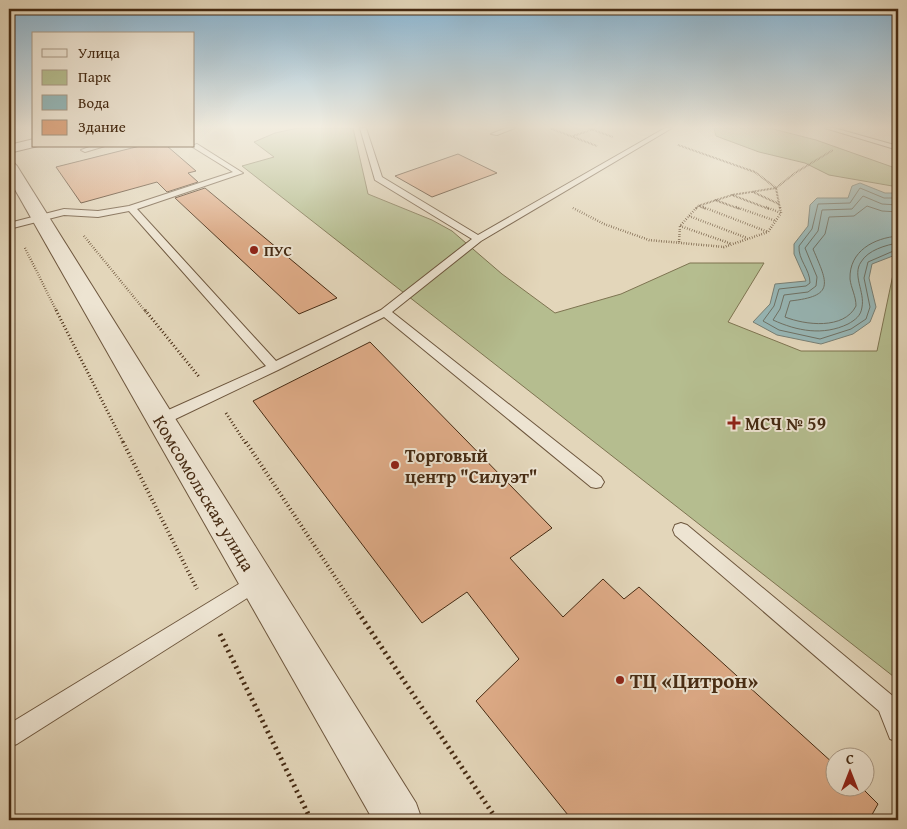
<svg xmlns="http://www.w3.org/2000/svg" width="907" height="829" font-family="'Gentium Book Plus',serif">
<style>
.green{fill:#b5bd8f;stroke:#7e7451}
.water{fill:#97b7b7;stroke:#777f75}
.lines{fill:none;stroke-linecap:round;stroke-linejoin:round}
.shore{stroke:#6e7165;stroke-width:1}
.building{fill:#deab87;stroke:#462b13}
.lane-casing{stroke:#6d563d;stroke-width:2}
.street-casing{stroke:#6d563d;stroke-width:2}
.secondary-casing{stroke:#462b13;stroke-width:2}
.path-far4{stroke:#462b13;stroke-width:2;stroke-dasharray:0.5 1;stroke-linecap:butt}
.path-far3{stroke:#462b13;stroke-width:2.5;stroke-dasharray:0.5 2;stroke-linecap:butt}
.path-far2{stroke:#462b13;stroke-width:3;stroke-dasharray:1 2.5;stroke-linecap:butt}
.path-far1{stroke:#462b13;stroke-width:4;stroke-dasharray:1 3;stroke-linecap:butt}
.path{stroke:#462b13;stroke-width:5;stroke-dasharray:2 4;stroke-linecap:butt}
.lane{fill:#ede4d2;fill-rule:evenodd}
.street{fill:#ede4d2;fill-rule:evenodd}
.secondary{fill:#ede4d2;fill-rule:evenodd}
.poi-dot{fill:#8f2418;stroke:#ede4d2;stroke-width:2}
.labels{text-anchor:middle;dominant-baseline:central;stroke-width:4;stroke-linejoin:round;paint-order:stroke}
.far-poi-label{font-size:15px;font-weight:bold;fill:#462b13;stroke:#ede4d2;text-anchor:start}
.poi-label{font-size:18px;font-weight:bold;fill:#462b13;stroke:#ede4d2;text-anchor:start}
.street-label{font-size:18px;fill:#462b13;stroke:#ede4d2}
.near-poi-label{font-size:21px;font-weight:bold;fill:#462b13;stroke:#ede4d2;text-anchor:start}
</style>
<rect width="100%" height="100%" fill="#e3d6ba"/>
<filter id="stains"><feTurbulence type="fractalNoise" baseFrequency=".004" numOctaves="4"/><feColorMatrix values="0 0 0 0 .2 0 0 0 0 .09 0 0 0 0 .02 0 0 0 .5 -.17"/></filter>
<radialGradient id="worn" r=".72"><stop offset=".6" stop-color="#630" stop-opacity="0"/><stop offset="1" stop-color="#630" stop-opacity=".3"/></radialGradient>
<g class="green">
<path d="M298 128H353L368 194 432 220 452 231 502 274 555 313 621 294 690 263H764L728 322 801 351H877L895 265H898V680L242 166 274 157 254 142 275 133Z"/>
<path d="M714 128H769L816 140 898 169V187L829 175 805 163 759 152 716 136Z"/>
</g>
<path class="water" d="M860 183 885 193H898V254L872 264 869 278 876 307 870 322 853 334 821 344 777 335 753 322 770 304 775 284 806 281 794 254V244L808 226 810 205 817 198H848L852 186Z"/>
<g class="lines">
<g class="shore">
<path d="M898 198H884L860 188 850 203 818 204 812 229 799 246C798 260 810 269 810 283L806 286 779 289 774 306 763 321 779 330 820 339 851 329 866 319 870 307 864 278 868 262 898 249"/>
<path d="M898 205 882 204 863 196 852 209 822 210 818 231 805 248 817 277 816 286 808 292 784 295 780 309 773 320C797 331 823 336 848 324 855 320 861 316 862 307 865 292 852 275 861 262 868 250 886 245 898 243"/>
<path d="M898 212 882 211 867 206 854 216 829 217 825 234 813 249C828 284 835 296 790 301L785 317C805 325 844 330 856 306 856 296 851 288 850 279 849 251 874 238 898 236"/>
</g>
</g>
<g class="building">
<path d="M140 146H167L196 171 188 173 198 182 167 192 157 182 81 203 56 167Z"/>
<path d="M458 154 497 173 432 197 395 176Z"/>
<path d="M205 188 337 298 299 314 175 198Z"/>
<path d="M370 342 552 528 510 558 563 617 603 579 624 599 639 587 834 764V786H860L878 804 869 820H572L476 701 519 659 467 592 422 623 253 401Z"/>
</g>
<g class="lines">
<g class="lane-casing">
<g id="lane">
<path d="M360 128H366L382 177 478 235 665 128H672L481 241 392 312 601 477 604 482 601 487 596 488 591 487 384 317 278 370 165 424 160 425 155 424 153 420 155 416 266 366 129 211 98 217 64 215 9 229V223L64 209 98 211 129 206 233 172 191 146 197 144 243 173 137 209 276 361 381 310 472 239 375 180Z"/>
<path d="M506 128H515L497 135 491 134Z"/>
<path d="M825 128H834L898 146V150Z"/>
<path d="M92 146H105L85 152 81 150Z"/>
<path d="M681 523 687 525 894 697 898 706V742L890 739 879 711 675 535 673 530 675 525Z"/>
<path d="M257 573 263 576 266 582 263 588 17 744 9 747V724Z"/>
</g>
</g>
<g class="street-casing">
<path id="street" d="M9 161 14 163 17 166 416 803 422 820H373L9 179Z"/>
</g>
<g class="secondary-casing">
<path id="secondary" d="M34 139V146H38L9 153V145Z"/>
</g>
<g class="path-far4">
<path d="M555 128 552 129 597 146"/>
<path d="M588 128 613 137"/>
<path d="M573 136 597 128"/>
<path d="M678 145 755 172 776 188 780 209"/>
<path d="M753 192 779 204"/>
<path d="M732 195 769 209"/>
<path d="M715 200 740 209"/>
<path d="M699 206 706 209"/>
<path d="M696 209 698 206 732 195 776 188 795 173 833 150"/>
</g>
<g class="path-far3">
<path d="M703 207 768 232"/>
<path d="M736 207 776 221"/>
<path d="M766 207 781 213"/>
<path d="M573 208 604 224 649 240 724 247 768 232 781 213 780 207"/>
<path d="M689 216 747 238"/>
<path d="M680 226 732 244"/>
<path d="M84 236 146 312"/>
<path d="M679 242 680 226 697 207"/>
<path d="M25 248 57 312"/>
</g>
<g class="path-far2">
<path d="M56 310 124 444"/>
<path d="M145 310 200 378"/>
<path d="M226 413 246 444"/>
</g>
<g class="path-far1">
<path d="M123 442 197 589"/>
<path d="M246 442 359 613"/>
</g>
<g class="path">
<path d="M358 612 497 820"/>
<path d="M220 634 311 820"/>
</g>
<use href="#lane" class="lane"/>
<use href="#street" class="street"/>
<use href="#secondary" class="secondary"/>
</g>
<linearGradient id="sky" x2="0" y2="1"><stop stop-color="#87b5d4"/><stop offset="0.52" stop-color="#f2ede0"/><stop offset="1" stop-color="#f2ede0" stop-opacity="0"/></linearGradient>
<rect width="907" height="244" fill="url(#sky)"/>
<g class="poi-dot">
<circle cx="254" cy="250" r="5"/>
<path d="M731.5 415.5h5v5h5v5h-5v5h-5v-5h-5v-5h5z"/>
<circle cx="395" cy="465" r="5"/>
<circle cx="620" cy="680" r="5"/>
</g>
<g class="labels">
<g class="far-poi-label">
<text x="264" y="250">ПУС</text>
</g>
<g class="poi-label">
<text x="745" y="423">МСЧ № 59</text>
<text x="405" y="455">Торговый<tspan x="405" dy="21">центр "Силуэт"</tspan></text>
</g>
<g class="street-label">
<text transform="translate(204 493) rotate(59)">Комсомольская улица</text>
</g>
<g class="near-poi-label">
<text x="630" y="680">ТЦ «Цитрон»</text>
</g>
</g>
<rect width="907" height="829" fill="none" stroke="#e3d6ba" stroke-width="30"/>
<rect x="10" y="10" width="887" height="809" fill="none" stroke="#462b13" stroke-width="2.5"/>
<rect x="15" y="15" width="877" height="799" fill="none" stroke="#462b13"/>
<rect x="32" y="32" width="162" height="115" fill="#ede4d2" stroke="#aa9a86"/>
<rect x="42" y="49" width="25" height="8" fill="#ede4d2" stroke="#aa9a86"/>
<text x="78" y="58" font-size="15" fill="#462b13">Улица</text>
<rect x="42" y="70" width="25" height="15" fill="#b5bd8f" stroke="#aa9a86"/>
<text x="78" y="82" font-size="15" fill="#462b13">Парк</text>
<rect x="42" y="95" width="25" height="15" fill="#97b7b7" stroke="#aa9a86"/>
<text x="78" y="108" font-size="15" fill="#462b13">Вода</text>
<rect x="42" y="120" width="25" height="15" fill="#deab87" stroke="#aa9a86"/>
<text x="78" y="132" font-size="15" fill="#462b13">Здание</text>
<g transform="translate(850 772)"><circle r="24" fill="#ede4d2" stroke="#aa9a86"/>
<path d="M0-4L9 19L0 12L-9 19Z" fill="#8f2418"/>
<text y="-8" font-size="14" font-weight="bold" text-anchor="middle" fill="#462b13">С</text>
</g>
<rect width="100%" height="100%" filter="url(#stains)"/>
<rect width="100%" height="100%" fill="url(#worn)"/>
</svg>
